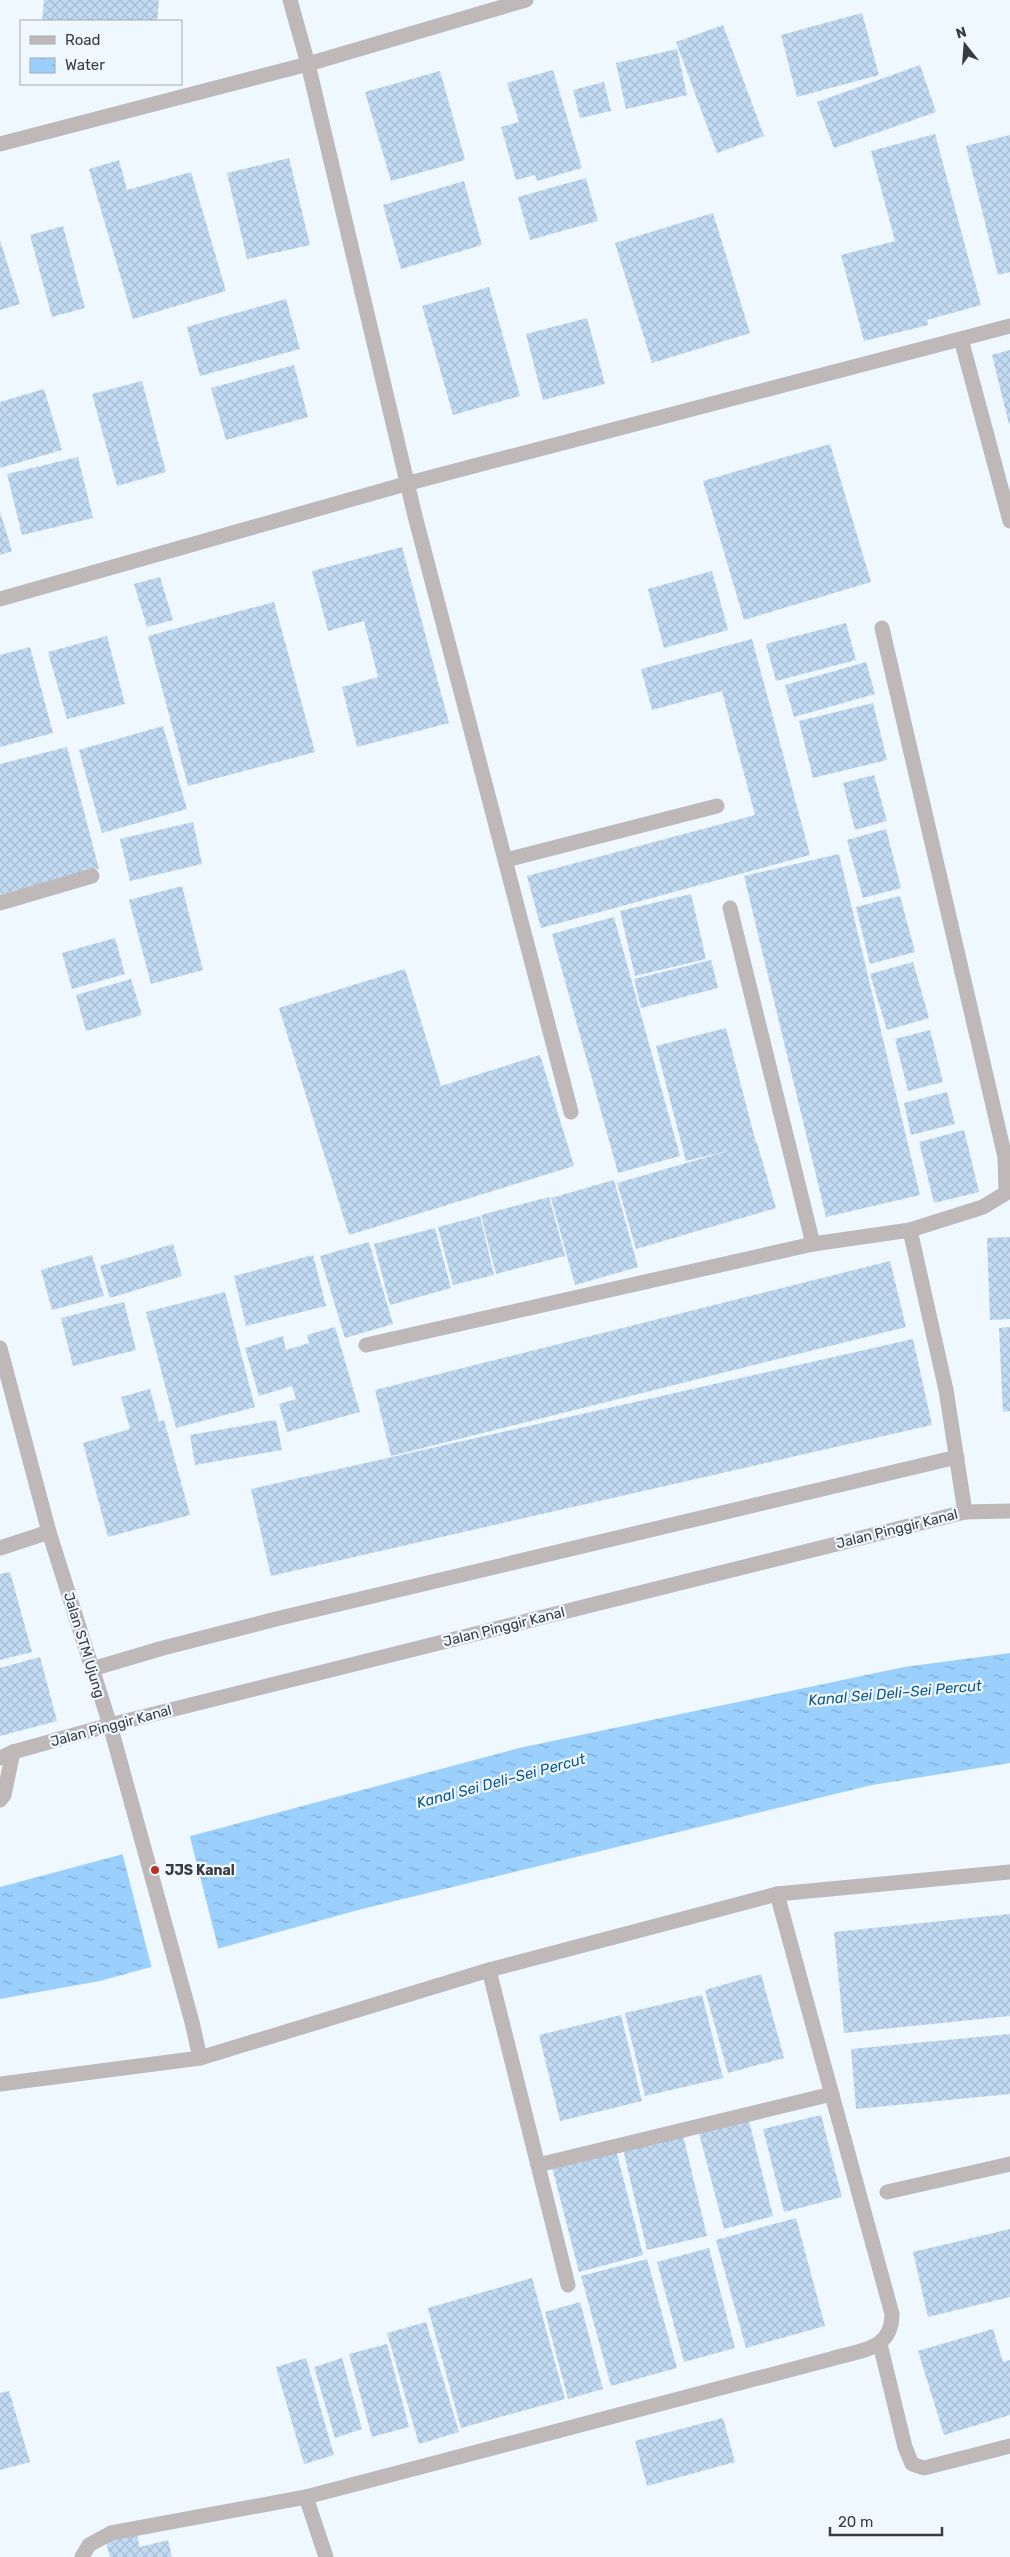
<svg xmlns="http://www.w3.org/2000/svg" width="1010" height="2557" font-family="Rubik,sans-serif">
<style>
.water{fill:url(#water-ripples)}
.pier{fill:#eff7ff}
.building{fill:url(#building-cross-hatch)}
.lines{fill:none;stroke-linecap:round;stroke-linejoin:round}
.minor{stroke:#beb9b8;stroke-width:15}
.poi-dot{fill:#bb2f1b;stroke:#eff7ff;stroke-width:2}
.labels{text-anchor:middle;dominant-baseline:central;stroke-width:4.5;stroke-linejoin:round;paint-order:stroke}
.street-label{font-size:14px;fill:#393c3f;stroke:#eff7ff}
.poi-label{font-size:14px;font-weight:bold;fill:#393c3f;stroke:#eff7ff;text-anchor:start}
.water-label{font-size:15px;font-style:italic;fill:#0d5a8d;stroke:#eff7ff}
</style>
<defs>
<pattern id="water-ripples" width="26" height="14" patternUnits="userSpaceOnUse" patternTransform="scale(1.25)"><rect width="26" height="14" fill="#9bd0fd"/><path d="M2 4q2-2 4 0t4 0M15 11q2-2 4 0t4 0" fill="none" stroke="#7faace"/></pattern>
<pattern id="building-cross-hatch" width="8" height="8" patternUnits="userSpaceOnUse" patternTransform="scale(1.25)"><rect width="8" height="8" fill="#c2dbf2"/><path d="M0 0l8 8M0 8l8-8" fill="none" stroke="#a7bdd1"/></pattern>
</defs>
<rect width="100%" height="100%" fill="#eff7ff"/>
<path class="water" d="M1010 1653V1763L872 1785 362 1909 100 1981 0 1999V1887L519 1748 904 1667Z"/>
<path class="pier" d="M189 1833 219 1951 152 1969 122 1852Z"/>
<g class="building">
<path d="M44 0H159L157 21H42Z"/>
<path d="M862 13 879 75 797 97 781 35Z"/>
<path d="M723 25 764 136 717 153 676 42Z"/>
<path d="M677 49 687 95 626 109 616 63Z"/>
<path d="M920 65 936 112 834 148 817 102Z"/>
<path d="M553 70 582 168 537 181 535 175 516 180 501 127 519 122 507 83Z"/>
<path d="M440 71 465 160 391 181 365 92Z"/>
<path d="M604 82 611 111 580 118 573 90Z"/>
<path d="M935 134 981 305 927 320 928 325 864 341 841 255 895 241 871 151Z"/>
<path d="M1010 135V272L998 275 966 146Z"/>
<path d="M289 158 310 245 247 259 227 173Z"/>
<path d="M119 160 127 190 191 172 226 291 133 319 89 169Z"/>
<path d="M586 178 598 221 530 240 518 197Z"/>
<path d="M464 181 482 245 401 269 383 205Z"/>
<path d="M713 213 750 333 652 363 615 243Z"/>
<path d="M63 226 85 308 52 317 30 235Z"/>
<path d="M0 240 20 304 0 310Z"/>
<path d="M489 287 520 396 453 415 422 306Z"/>
<path d="M286 299 300 349 200 376 187 327Z"/>
<path d="M587 318 605 384 543 400 526 334Z"/>
<path d="M1010 350V424H1009L992 355Z"/>
<path d="M294 365 308 417 226 440 211 388Z"/>
<path d="M142 381 166 472 117 486 92 394Z"/>
<path d="M44 389 62 450 0 468V402Z"/>
<path d="M830 444 871 582 744 620 703 481Z"/>
<path d="M78 457 93 518 22 535 7 474Z"/>
<path d="M0 512 12 551 0 555Z"/>
<path d="M402 547 449 723 357 747 342 687 378 677 364 621 328 631 312 571Z"/>
<path d="M712 571 728 630 664 648 648 589Z"/>
<path d="M160 577 173 620 147 627 134 584Z"/>
<path d="M274 602 315 752 188 786 148 636Z"/>
<path d="M846 623 856 660 776 681 766 644Z"/>
<path d="M107 636 125 704 67 719 48 652Z"/>
<path d="M752 639 810 855 541 928 527 876 755 815 722 691 652 710 641 669Z"/>
<path d="M30 647 53 733 0 747V655Z"/>
<path d="M866 662 875 694 794 717 785 685Z"/>
<path d="M873 703 887 760 813 778 799 721Z"/>
<path d="M163 726 187 809 102 833 79 750Z"/>
<path d="M67 747 99 869 0 895V764Z"/>
<path d="M874 775 887 821 855 830 843 783Z"/>
<path d="M193 822 202 864 130 881 120 839Z"/>
<path d="M886 829 901 888 863 898 847 840Z"/>
<path d="M839 854 920 1195 826 1217 744 876Z"/>
<path d="M182 886 203 970 151 984 129 900Z"/>
<path d="M691 894 706 959 635 976 620 911Z"/>
<path d="M900 896 915 952 870 964 856 907Z"/>
<path d="M614 917 680 1156 618 1173 552 934Z"/>
<path d="M115 938 125 974 72 989 62 953Z"/>
<path d="M711 960 718 988 641 1008 634 979Z"/>
<path d="M913 962 929 1018 887 1030 870 974Z"/>
<path d="M405 969 441 1086 540 1055 574 1166 349 1235 279 1008Z"/>
<path d="M131 979 142 1015 86 1031 76 995Z"/>
<path d="M726 1028 756 1143H757L776 1208 636 1249 617 1183 728 1151 686 1161 656 1046Z"/>
<path d="M930 1030 943 1082 908 1091 895 1039Z"/>
<path d="M947 1092 955 1124 911 1135 904 1103Z"/>
<path d="M964 1130 979 1192 934 1203 919 1142Z"/>
<path d="M614 1180 638 1267 575 1285 551 1198Z"/>
<path d="M549 1197 565 1256 496 1274 481 1215Z"/>
<path d="M480 1216 494 1275 453 1285 438 1227Z"/>
<path d="M435 1228 451 1288 390 1305 374 1244Z"/>
<path d="M1010 1237V1319L990 1320 987 1238Z"/>
<path d="M369 1242 393 1324 345 1338 320 1256Z"/>
<path d="M173 1244 182 1276 110 1298 100 1266Z"/>
<path d="M92 1255 104 1296 52 1310 41 1270Z"/>
<path d="M313 1255 326 1306 246 1326 234 1276Z"/>
<path d="M890 1261 906 1327 391 1456 375 1390Z"/>
<path d="M225 1292 255 1407 176 1428 146 1312Z"/>
<path d="M124 1302 136 1350 73 1366 61 1318Z"/>
<path d="M335 1327 360 1412 287 1432 279 1404 296 1399 292 1386 259 1396 245 1348 283 1336 286 1350 309 1343 307 1335Z"/>
<path d="M1010 1327V1411L1003 1412 999 1328Z"/>
<path d="M913 1339 932 1425 271 1576 251 1489Z"/>
<path d="M150 1389 159 1422 164 1420 190 1515 108 1537 83 1443 130 1429 121 1397Z"/>
<path d="M276 1420 282 1450 195 1465 190 1435Z"/>
<path d="M10 1572 32 1652 0 1660V1574Z"/>
<path d="M40 1657 57 1721 0 1736V1668Z"/>
<path d="M1010 1914V2016L844 2033 834 1932Z"/>
<path d="M761 1974 784 2058 728 2073 705 1990Z"/>
<path d="M702 1995 723 2078 645 2096 625 2013Z"/>
<path d="M621 2015 642 2101 560 2121 539 2035Z"/>
<path d="M1010 2034V2094L856 2109 851 2049Z"/>
<path d="M821 2115 842 2197 784 2212 763 2129Z"/>
<path d="M749 2121 773 2216 724 2229 699 2133Z"/>
<path d="M683 2135 707 2236 647 2250 623 2149Z"/>
<path d="M616 2150 643 2255 579 2272 552 2167Z"/>
<path d="M796 2218 825 2326 746 2348 716 2240Z"/>
<path d="M1010 2229V2297L928 2317 913 2252Z"/>
<path d="M709 2248 735 2348 684 2362 657 2262Z"/>
<path d="M647 2259 677 2368 611 2386 581 2276Z"/>
<path d="M532 2278 565 2399 461 2428 428 2308Z"/>
<path d="M580 2302 603 2389 568 2399 545 2312Z"/>
<path d="M426 2322 459 2432 419 2444 387 2333Z"/>
<path d="M993 2329 1003 2362 1010 2360V2415L944 2435 918 2351Z"/>
<path d="M387 2344 409 2427 372 2437 349 2354Z"/>
<path d="M306 2358 334 2455 304 2464 276 2367Z"/>
<path d="M342 2358 362 2429 335 2438 314 2367Z"/>
<path d="M9 2391 30 2462 0 2470V2393Z"/>
<path d="M723 2418 735 2462 647 2486 635 2441Z"/>
<path d="M137 2535 140 2547 168 2540 172 2557H110L106 2542Z"/>
</g>
<g class="lines">
<g class="minor">
<path d="M290 0 308 64 415 516 571 1112"/>
<path d="M0 144 308 64 526 0"/>
<path d="M961 339 1010 521"/>
<path d="M0 599 409 483 1010 326"/>
<path d="M882 628 1005 1157 1006 1193 983 1207 910 1230"/>
<path d="M506 860 717 806"/>
<path d="M0 903 92 876"/>
<path d="M730 908 813 1244"/>
<path d="M366 1345 813 1244 910 1230 946 1390 965 1512"/>
<path d="M0 1348 49 1532 110 1725 192 2022 200 2058"/>
<path d="M0 1548 49 1532"/>
<path d="M92 1669 163 1648 276 1619 957 1457"/>
<path d="M0 1758 13 1752 110 1725 965 1512 1010 1511"/>
<path d="M0 1800 4 1795 13 1752"/>
<path d="M489 1970 568 2285"/>
<path d="M0 2084 200 2058 489 1970 777 1894 1010 1872"/>
<path d="M538 2165 832 2094"/>
<path d="M887 2192 1010 2164"/>
<path d="M880 2344 905 2447 912 2464 924 2468 1010 2446"/>
<path d="M306 2497 326 2557"/>
<path d="M82 2557 89 2545 111 2533 306 2497 831 2359C860 2350 892 2351 892 2314L777 1894"/>
</g>
</g>
<circle class="poi-dot" cx="155" cy="1870" r="5"/>
<g class="labels">
<g class="street-label">
<text transform="translate(897 1529) rotate(-14)">Jalan Pinggir Kanal</text>
<text transform="translate(504 1627) rotate(-14)">Jalan Pinggir Kanal</text>
<text transform="translate(84 1645) rotate(73)">Jalan STM Ujung</text>
<text transform="translate(111 1726) rotate(-15)">Jalan Pinggir Kanal</text>
</g>
<g class="poi-label">
<text x="165" y="1870">JJS Kanal</text>
</g>
<g class="water-label">
<text transform="translate(895 1693) rotate(-5)">Kanal Sei Deli–Sei Percut</text>
<text transform="translate(501 1781) rotate(-15)">Kanal Sei Deli–Sei Percut</text>
</g>
</g>
<rect x="20" y="20" width="162" height="65" fill="#eff7ff" stroke="#a6acb2"/>
<rect x="30" y="36" width="25" height="8" fill="#beb9b8" stroke="#a6acb2"/>
<text x="65" y="45" font-size="15" fill="#393c3f">Road</text>
<rect x="30" y="58" width="25" height="15" fill="url(#water-ripples)" stroke="#a6acb2"/>
<text x="65" y="70" font-size="15" fill="#393c3f">Water</text>
<g transform="translate(965 45) rotate(343)" stroke="#eff7ff" stroke-width="4" paint-order="stroke">
<path d="M0-4L9 19L0 12L-9 19Z" fill="#393c3f"/>
<text y="-8" font-size="14" font-weight="bold" text-anchor="middle" fill="#393c3f">N</text>
</g>
<path d="M830 2527v8h112v-8" fill="none" stroke="#393c3f" stroke-width="2.5"/>
<text x="838" y="2527" font-size="15" fill="#393c3f" stroke="#eff7ff" stroke-width="4" paint-order="stroke">20 m</text>
</svg>
